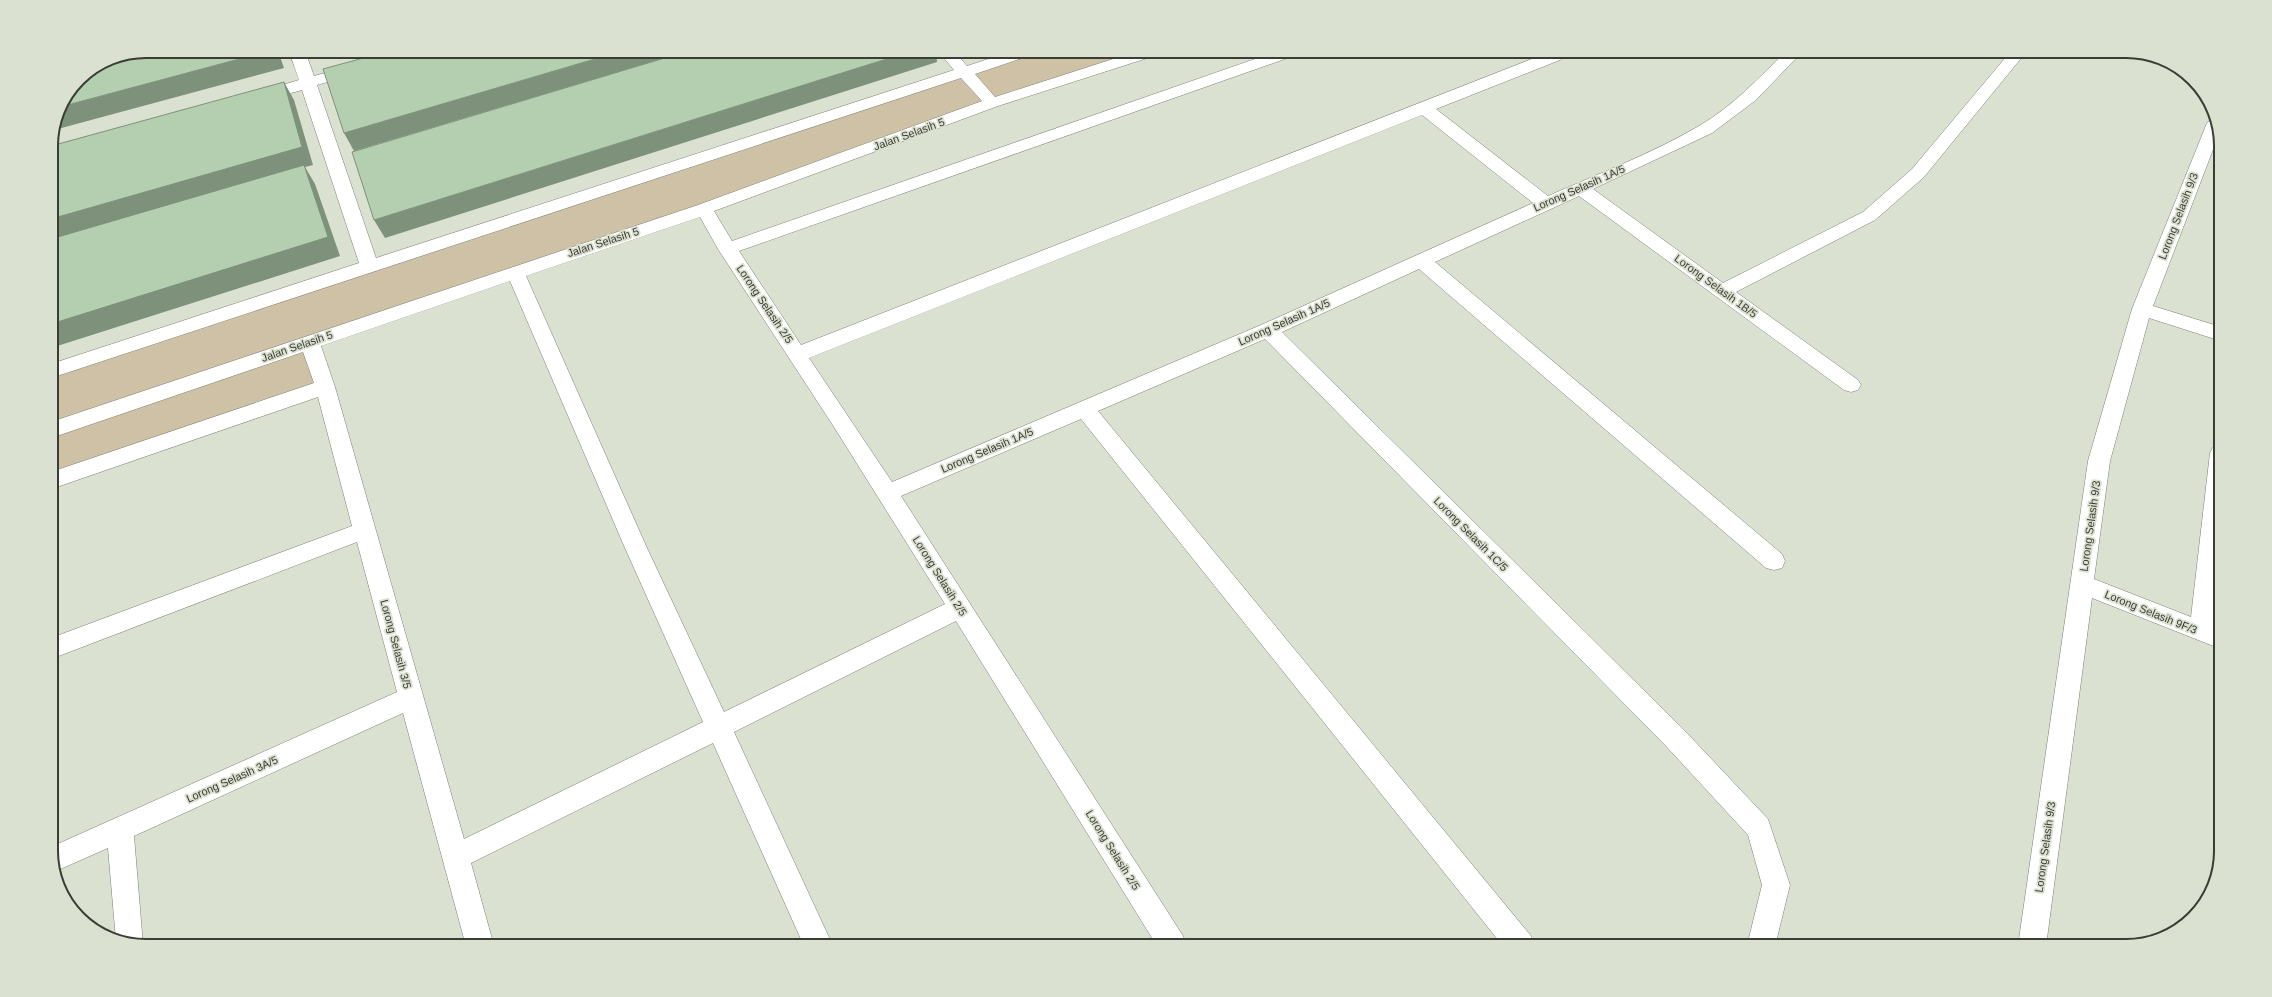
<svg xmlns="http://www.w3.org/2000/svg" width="2272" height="997" font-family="Helvetica,sans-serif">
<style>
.green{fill:#cfc1a5}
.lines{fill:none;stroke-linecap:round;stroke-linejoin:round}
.minor-casing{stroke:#7b8172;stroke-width:1}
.minor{fill:#fff;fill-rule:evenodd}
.shaded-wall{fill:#7d917b}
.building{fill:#b3cfb0;stroke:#7d917b}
.labels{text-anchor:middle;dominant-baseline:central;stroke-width:3.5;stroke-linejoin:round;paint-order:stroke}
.street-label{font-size:11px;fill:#3a3c36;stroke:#dbe1d0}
.rim{fill:none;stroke:#3a3c36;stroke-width:2}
</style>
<rect width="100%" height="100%" fill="#dbe1d0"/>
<path class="green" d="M1028 51H1154L311 342 325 387 51 481V371Z"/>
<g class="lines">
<g class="minor-casing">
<g id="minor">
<path d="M289 51H305L314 76 354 65 360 67 362 70 360 73 317 85 376 258 954 70 938 51H954L967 66 1012 51H1036L1034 54 975 74 995 97 1138 51H1162L1160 54 998 106 714 211 732 241 1278 51H1301L1299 54 739 251 801 345 1552 51H1571L1560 60 1436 109 1548 196C1598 174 1651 154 1699 126 1733 106 1759 78 1786 51H1803L1756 100 1712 133 1593 189 1723 283 1863 212 1912 169 2011 51H2027L1924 177 1875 220 1736 292 1858 380 1861 385 1858 390 1851 392 1844 390 1579 196 1435 262 1782 554 1785 561 1782 568 1774 570 1766 568 1419 269 1282 332 1684 730 1768 819 1790 885 1775 946H1747L1762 885 1748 835 1666 746 1265 339 1098 411 1531 936 1535 946H1503L1081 419 901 496 1144 875 1183 936 1187 946H1157L956 621 734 732 833 946H804L713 743 471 863 494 946H466L403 713 134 836 143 945 116 940 108 848 56 871 51 857V847L397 692 357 542 51 659V638L352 526 318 397 51 489V472L314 383 303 352 51 438V422L698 205 982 101 961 78 51 378V364L359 263 302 90 258 102 252 100 250 97 252 94 299 80ZM1422 115 1533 203 1261 325 892 482 809 358ZM700 217 718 249 834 427 945 604 724 712 647 548 526 276ZM510 281 625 548 703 722 464 839 335 387 321 346Z"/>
<path d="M2213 118 2219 134 2153 306 2221 327V341L2149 318 2110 461 2094 579 2191 617 2210 453 2213 447 2221 445V556L2214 626 2221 628V649L2092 598 2046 946H2018L2088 461 2132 309 2207 123Z"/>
</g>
</g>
<use href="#minor" class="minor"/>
</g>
<g class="shaded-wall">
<path d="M269 51H278L284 68 54 130 58 110 60 107Z"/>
<path d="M314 51H339L317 57Z"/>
<path d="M622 51H688L354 151 344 133Z"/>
<path d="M912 51H936L937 62 385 238 374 220Z"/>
<path d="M965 51H973L965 53Z"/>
<path d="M284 82 294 100 313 165 305 167 315 184 340 256 51 348V219Z"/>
</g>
<g class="building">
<path d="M146 51H269L60 107 79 79 110 58Z"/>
<path d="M389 51H622L344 133 323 69Z"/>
<path d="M688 51H912L374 220 352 152Z"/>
<path d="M284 82 302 147 51 219V146Z"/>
<path d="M304 165 328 237 51 324V239Z"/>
</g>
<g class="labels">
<g class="street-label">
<text transform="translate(909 134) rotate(-20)">Jalan Selasih 5</text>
<text transform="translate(1579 188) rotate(-24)">Lorong Selasih 1A/5</text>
<text transform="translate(2178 216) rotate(-69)">Lorong Selasih 9/3</text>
<text transform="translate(603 242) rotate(-18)">Jalan Selasih 5</text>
<text transform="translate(1716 286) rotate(36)">Lorong Selasih 1B/5</text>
<text transform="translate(765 304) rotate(56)">Lorong Selasih 2/5</text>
<text transform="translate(1284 322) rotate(-24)">Lorong Selasih 1A/5</text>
<text transform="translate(297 346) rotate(-19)">Jalan Selasih 5</text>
<text transform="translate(987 450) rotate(-23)">Lorong Selasih 1A/5</text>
<text transform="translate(2090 526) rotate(-82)">Lorong Selasih 9/3</text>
<text transform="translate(1471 534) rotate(45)">Lorong Selasih 1C/5</text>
<text transform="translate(940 576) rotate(58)">Lorong Selasih 2/5</text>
<text transform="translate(2151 612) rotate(22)">Lorong Selasih 9F/3</text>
<text transform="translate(396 644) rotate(75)">Lorong Selasih 3/5</text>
<text transform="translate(232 779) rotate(-24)">Lorong Selasih 3A/5</text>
<text transform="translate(2045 847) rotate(-82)">Lorong Selasih 9/3</text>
<text transform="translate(1113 850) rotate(58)">Lorong Selasih 2/5</text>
</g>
</g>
<path d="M0 0H2272V997H0ZM146 58H2126A88 88 0 0 1 2214 146V851A88 88 0 0 1 2126 939H146A88 88 0 0 1 58 851V146A88 88 0 0 1 146 58Z" fill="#dbe1d0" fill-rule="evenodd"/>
<path class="rim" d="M146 58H2126A88 88 0 0 1 2214 146V851A88 88 0 0 1 2126 939H146A88 88 0 0 1 58 851V146A88 88 0 0 1 146 58Z"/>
</svg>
